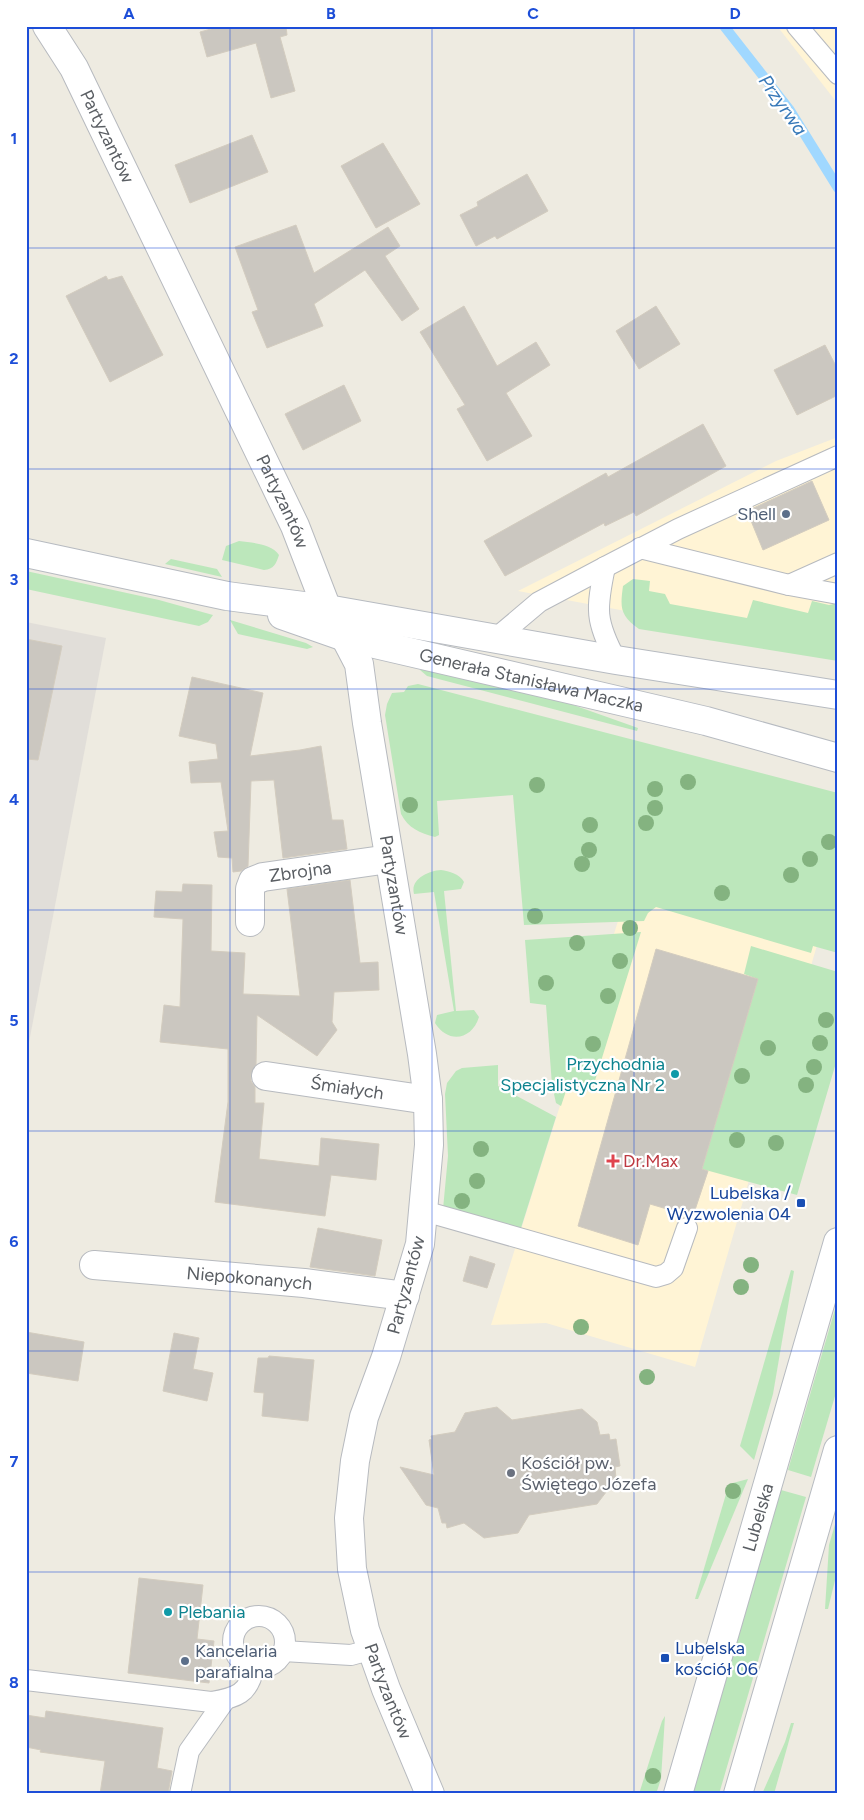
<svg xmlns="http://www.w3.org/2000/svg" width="864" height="1820" font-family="Figtree,sans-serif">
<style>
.commercial{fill:#fff4d5}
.industrial{fill:#e1ded9}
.green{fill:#bce7bb}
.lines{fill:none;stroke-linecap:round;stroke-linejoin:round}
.stream{stroke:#a0d8ff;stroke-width:10}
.building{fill:#cbc7c0;stroke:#d3ccbf}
.service-casing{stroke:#b7babf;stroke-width:22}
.minor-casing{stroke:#b7babf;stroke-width:30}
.secondary-casing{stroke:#b7bbc1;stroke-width:30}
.service{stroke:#fff;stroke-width:20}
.minor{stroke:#fff;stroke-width:28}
.secondary{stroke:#fff;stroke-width:28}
.tree{fill:#84b380}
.grid{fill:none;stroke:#1d4ed8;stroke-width:1;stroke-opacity:0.55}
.service-dot{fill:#5c6f8a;stroke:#fff;stroke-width:2}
.culture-dot{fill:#0f9aa8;stroke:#fff;stroke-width:2}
.health-dot{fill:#e0444e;stroke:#fff;stroke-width:2}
.transit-dot{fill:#1a4fb4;stroke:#fff;stroke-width:2}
.worship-dot{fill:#6b7280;stroke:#fff;stroke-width:2}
.labels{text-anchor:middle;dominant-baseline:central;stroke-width:4.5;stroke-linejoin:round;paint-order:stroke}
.street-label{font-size:18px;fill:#5a5e63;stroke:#fff}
.service-label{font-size:18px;fill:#4e5e75;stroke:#fff;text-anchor:end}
.culture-label{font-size:18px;fill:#0d838f;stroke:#fff;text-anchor:end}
.health-label{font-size:18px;fill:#be3a42;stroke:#fff;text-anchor:start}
.transit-label{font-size:18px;fill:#164399;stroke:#fff;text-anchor:end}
.worship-label{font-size:18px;fill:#5b616d;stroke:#fff;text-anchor:start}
.water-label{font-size:19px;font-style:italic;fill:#3678b8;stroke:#fff}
.neatline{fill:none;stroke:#1d4ed8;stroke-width:2}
.grid-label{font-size:16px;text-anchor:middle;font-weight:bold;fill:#1d4ed8}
</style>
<rect width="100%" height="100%" fill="#eeebe1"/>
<g class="commercial">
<path d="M777 26H838V104Z"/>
<path d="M838 437V618L717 628 518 591 776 461Z"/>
<path d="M635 867 826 914 695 1367 546 1323 491 1325Z"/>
</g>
<path class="industrial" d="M26 622 106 638 26 1058Z"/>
<g class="green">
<path d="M239 541C252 543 271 543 279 555 276 564 274 569 264 570L222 560 226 546Z"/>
<path d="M171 559 217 569 222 577 165 564Z"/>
<path d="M26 571 159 600 213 615 208 622 199 626 26 589Z"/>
<path d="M633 579 650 581 649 591 665 594 670 604 747 618 753 600 808 613 812 601 829 605 838 603V661L639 629C620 615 620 608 623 586Z"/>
<path d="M230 620 306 643 313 647 307 649 238 634Z"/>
<path d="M420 670H441L562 701 638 728 637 731 427 676Z"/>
<path d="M418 684 838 793V953L813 946 811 953 656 907 648 913 644 921 524 925 513 795 437 801 439 835 435 837C420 833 408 828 401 814L385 715 387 704 392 693 404 692 408 686Z"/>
<path d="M441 870C449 871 460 874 464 882L461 889 444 891 456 1011 474 1010 479 1017C472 1040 448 1044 435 1023L437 1015 454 1011 434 892 414 894C410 879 428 871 441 870Z"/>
<path d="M641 932 593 1087 585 1092 567 1088 561 1106 556 1103 552 1085 546 1005 530 1003 525 940Z"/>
<path d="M751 946 838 972V1056L797 1195 702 1169 758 979 744 974Z"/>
<path d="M498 1065V1086L556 1117 521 1228 443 1209 448 1156 445 1094 447 1083 456 1071 462 1068Z"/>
<path d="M791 1270 794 1271 773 1394 754 1460 740 1446Z"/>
<path d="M838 1299V1386L811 1477 788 1470Z"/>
<path d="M748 1479 698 1599H695L729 1484Z"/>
<path d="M781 1490 806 1497 719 1794H693Z"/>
<path d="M838 1514V1568L828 1609H825L829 1545Z"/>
<path d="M665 1716 661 1779 656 1794H639L662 1721Z"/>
<path d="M791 1723H794L774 1794H762L785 1742Z"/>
</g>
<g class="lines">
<path class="stream" d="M724 26 789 109 838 188"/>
</g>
<g class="building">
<path d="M222 26H286L287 35 280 37 295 91 271 98 256 43 207 57 200 32Z"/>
<path d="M252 135 268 172 190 203 175 165Z"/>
<path d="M383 143 420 204 376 228 341 166Z"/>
<path d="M527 174 548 211 497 239 495 236 476 246 460 215 478 206 477 202Z"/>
<path d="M296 225 314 273 388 227 400 246 385 256 419 309 402 321 365 270 314 304 323 326 267 348 252 312 258 310 235 247Z"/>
<path d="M106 276 108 280 122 276 163 355 110 382 66 296Z"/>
<path d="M464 306 497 366 536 342 550 365 506 393 532 436 487 461 457 409 465 405 420 332Z"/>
<path d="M656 306 680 344 639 369 616 331Z"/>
<path d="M825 345 838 370V395L797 415 774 370Z"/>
<path d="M344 385 361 421 303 450 285 414Z"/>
<path d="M703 424 726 466 636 516 634 512 605 526 604 523 505 576 484 541 606 473 608 477Z"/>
<path d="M812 481 829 520 763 550 747 511Z"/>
<path d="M26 639 62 646 38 760 26 759Z"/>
<path d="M192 677 263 693 250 756 300 750 321 746 332 820H343L347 849 283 858 274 780 251 781 248 866 241 871 233 872 232 858 218 857 214 832 228 831 221 782 191 783 189 762 218 759 216 744 179 736Z"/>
<path d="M350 880 360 963 378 962 379 990 334 992 332 1022 337 1030 317 1056 257 1015 256 1065 251 1074V1081L255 1087V1103H264L259 1159 319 1166 321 1138 379 1144 376 1180 331 1175 325 1216 215 1202 228 1102V1049L160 1042 164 1005 180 1007 183 919 154 917 156 891 182 892 183 884 212 885 211 951 245 953 243 994 300 996 287 889Z"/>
<path d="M656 949 758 979 702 1169 708 1171 694 1213 678 1208 677 1212 650 1204 638 1245 578 1226Z"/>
<path d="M318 1228 382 1240 375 1276 310 1267Z"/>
<path d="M470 1256 495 1264 487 1288 463 1281Z"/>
<path d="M26 1332 84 1342 78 1381 26 1373Z"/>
<path d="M174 1333 199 1338 193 1369 213 1373 207 1401 163 1391Z"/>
<path d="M269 1356 314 1360 308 1421 262 1416 264 1393 254 1392 258 1358H268Z"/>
<path d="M497 1407 512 1420 582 1409 597 1422 600 1435 609 1434 610 1440 616 1439 620 1466 615 1467 616 1479 597 1504 529 1515 518 1533 484 1538 464 1523 447 1528 446 1523H442L438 1508 426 1505 400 1467 434 1475 429 1440 432 1439 431 1436 455 1432 465 1413Z"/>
<path d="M139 1578 203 1585 197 1639 214 1641 209 1683 128 1673Z"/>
<path d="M46 1711 163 1728 157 1768 172 1771 168 1794H100L105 1761 40 1752 41 1750 26 1747V1715L45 1718Z"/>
</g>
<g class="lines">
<g class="service-casing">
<g id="service">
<path d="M797 26 838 74"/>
<path d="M640 548 789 585 838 594"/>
<path d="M605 567C596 609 595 621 616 660"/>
<path d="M789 585 838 563"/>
<path d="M494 640 539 602 605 567 678 529 838 456"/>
<path d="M424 1211 656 1277 666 1274 673 1268 687 1228"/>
<circle cx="259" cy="1642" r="26"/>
<path d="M283 1651 351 1655 373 1649"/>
<path d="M26 1680 211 1702C236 1698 249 1694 254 1667"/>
<path d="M180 1794 189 1751 225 1700"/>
</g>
</g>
<g class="minor-casing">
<g id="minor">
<path id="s1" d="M47 26 74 68 295 526 327 609 345 637 359 664 367 723 422 1054 428 1100 429 1145 420 1244 386 1357 364 1417 355 1461 349 1518 352 1569 365 1630 386 1689 430 1794"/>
<path id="s2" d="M250 922V889L253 881 263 877 389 859"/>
<path id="s3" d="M266 1076 428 1100"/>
<path id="s4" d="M94 1265 304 1283 405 1296"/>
</g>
</g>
<g class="secondary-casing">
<g id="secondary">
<path d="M26 553 227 596 327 609 616 660 838 695"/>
<path id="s5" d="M282 615 345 637 706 721 838 758"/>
<path id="s6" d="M678 1794 838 1242"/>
<path d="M738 1794 838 1450"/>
</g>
</g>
<use href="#service" class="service"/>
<use href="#minor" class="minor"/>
<use href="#secondary" class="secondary"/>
</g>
<g class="tree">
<circle cx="688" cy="782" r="8"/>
<circle cx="537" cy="785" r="8"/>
<circle cx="655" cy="789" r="8"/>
<circle cx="410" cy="805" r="8"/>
<circle cx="655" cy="808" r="8"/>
<circle cx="646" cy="823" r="8"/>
<circle cx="590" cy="825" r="8"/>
<circle cx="829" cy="842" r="8"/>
<circle cx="589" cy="850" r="8"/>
<circle cx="810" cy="859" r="8"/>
<circle cx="582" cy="864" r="8"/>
<circle cx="791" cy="875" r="8"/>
<circle cx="722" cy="893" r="8"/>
<circle cx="535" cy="916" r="8"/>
<circle cx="630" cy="928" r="8"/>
<circle cx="577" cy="943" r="8"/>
<circle cx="620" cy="961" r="8"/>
<circle cx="546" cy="983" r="8"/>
<circle cx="608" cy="996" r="8"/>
<circle cx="826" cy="1020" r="8"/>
<circle cx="820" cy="1043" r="8"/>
<circle cx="593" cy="1044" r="8"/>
<circle cx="768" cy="1048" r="8"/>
<circle cx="814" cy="1067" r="8"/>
<circle cx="742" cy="1076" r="8"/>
<circle cx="806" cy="1085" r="8"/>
<circle cx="737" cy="1140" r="8"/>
<circle cx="776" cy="1143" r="8"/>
<circle cx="481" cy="1149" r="8"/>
<circle cx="477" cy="1181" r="8"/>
<circle cx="462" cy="1201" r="8"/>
<circle cx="751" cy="1265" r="8"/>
<circle cx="741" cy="1287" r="8"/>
<circle cx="581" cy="1327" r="8"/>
<circle cx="647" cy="1377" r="8"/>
<circle cx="733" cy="1491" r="8"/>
<circle cx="653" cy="1776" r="8"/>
</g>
<path class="grid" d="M230 26V1794M432 26V1794M634 26V1794M26 248H838M26 469H838M26 689H838M26 910H838M26 1131H838M26 1351H838M26 1572H838"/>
<g class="service-dot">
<circle cx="786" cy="514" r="5"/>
<circle cx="185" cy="1661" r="5"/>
</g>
<g class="culture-dot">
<circle cx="675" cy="1074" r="5"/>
<circle cx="168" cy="1612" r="5"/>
</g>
<path class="health-dot" d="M610.5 1153.5h5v5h5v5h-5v5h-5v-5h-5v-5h5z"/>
<g class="transit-dot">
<rect x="796" y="1198" width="10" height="10" rx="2.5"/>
<rect x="660" y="1653" width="10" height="10" rx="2.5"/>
</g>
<circle class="worship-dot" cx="511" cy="1473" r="5"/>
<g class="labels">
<g class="street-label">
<text stroke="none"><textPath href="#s1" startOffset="126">Partyzantów</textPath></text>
<text stroke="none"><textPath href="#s1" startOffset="531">Partyzantów</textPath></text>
<text stroke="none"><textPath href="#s5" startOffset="258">Generała Stanisława Maczka</textPath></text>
<text stroke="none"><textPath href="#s2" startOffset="90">Zbrojna</textPath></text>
<text stroke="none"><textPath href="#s1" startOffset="935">Partyzantów</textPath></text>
<text stroke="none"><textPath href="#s3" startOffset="82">Śmiałych</textPath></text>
<text stroke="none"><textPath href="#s4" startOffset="156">Niepokonanych</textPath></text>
<text transform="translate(406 1285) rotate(-75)">Partyzantów</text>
<text stroke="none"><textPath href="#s6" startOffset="288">Lubelska</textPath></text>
<text stroke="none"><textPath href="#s1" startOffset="1760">Partyzantów</textPath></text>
</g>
<g class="service-label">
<text x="776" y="514">Shell</text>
<text x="195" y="1651" text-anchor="start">Kancelaria<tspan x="195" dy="21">parafialna</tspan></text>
</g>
<g class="culture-label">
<text x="665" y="1064">Przychodnia<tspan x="665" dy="21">Specjalistyczna Nr 2</tspan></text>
<text x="178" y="1612" text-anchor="start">Plebania</text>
</g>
<g class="health-label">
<text x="623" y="1161">Dr.Max</text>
</g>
<g class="transit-label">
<text x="791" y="1193">Lubelska /<tspan x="791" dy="21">Wyzwolenia 04</tspan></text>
<text x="675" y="1648" text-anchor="start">Lubelska<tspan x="675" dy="21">kościół 06</tspan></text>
</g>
<g class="worship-label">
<text x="521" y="1463">Kościół pw.<tspan x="521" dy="21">Świętego Józefa</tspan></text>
</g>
<g class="water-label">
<text transform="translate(783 105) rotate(55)">Przyrwa</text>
</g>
</g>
<rect width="864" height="1820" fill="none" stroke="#ffffff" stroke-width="55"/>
<rect x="28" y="28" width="808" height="1764" class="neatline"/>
<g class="grid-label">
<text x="129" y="19">A</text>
<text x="331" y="19">B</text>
<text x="533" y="19">C</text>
<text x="735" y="19">D</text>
<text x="14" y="144">1</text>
<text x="14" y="364">2</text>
<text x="14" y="585">3</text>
<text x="14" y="805">4</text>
<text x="14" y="1026">5</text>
<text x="14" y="1247">6</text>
<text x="14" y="1467">7</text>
<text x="14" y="1688">8</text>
</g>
</svg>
